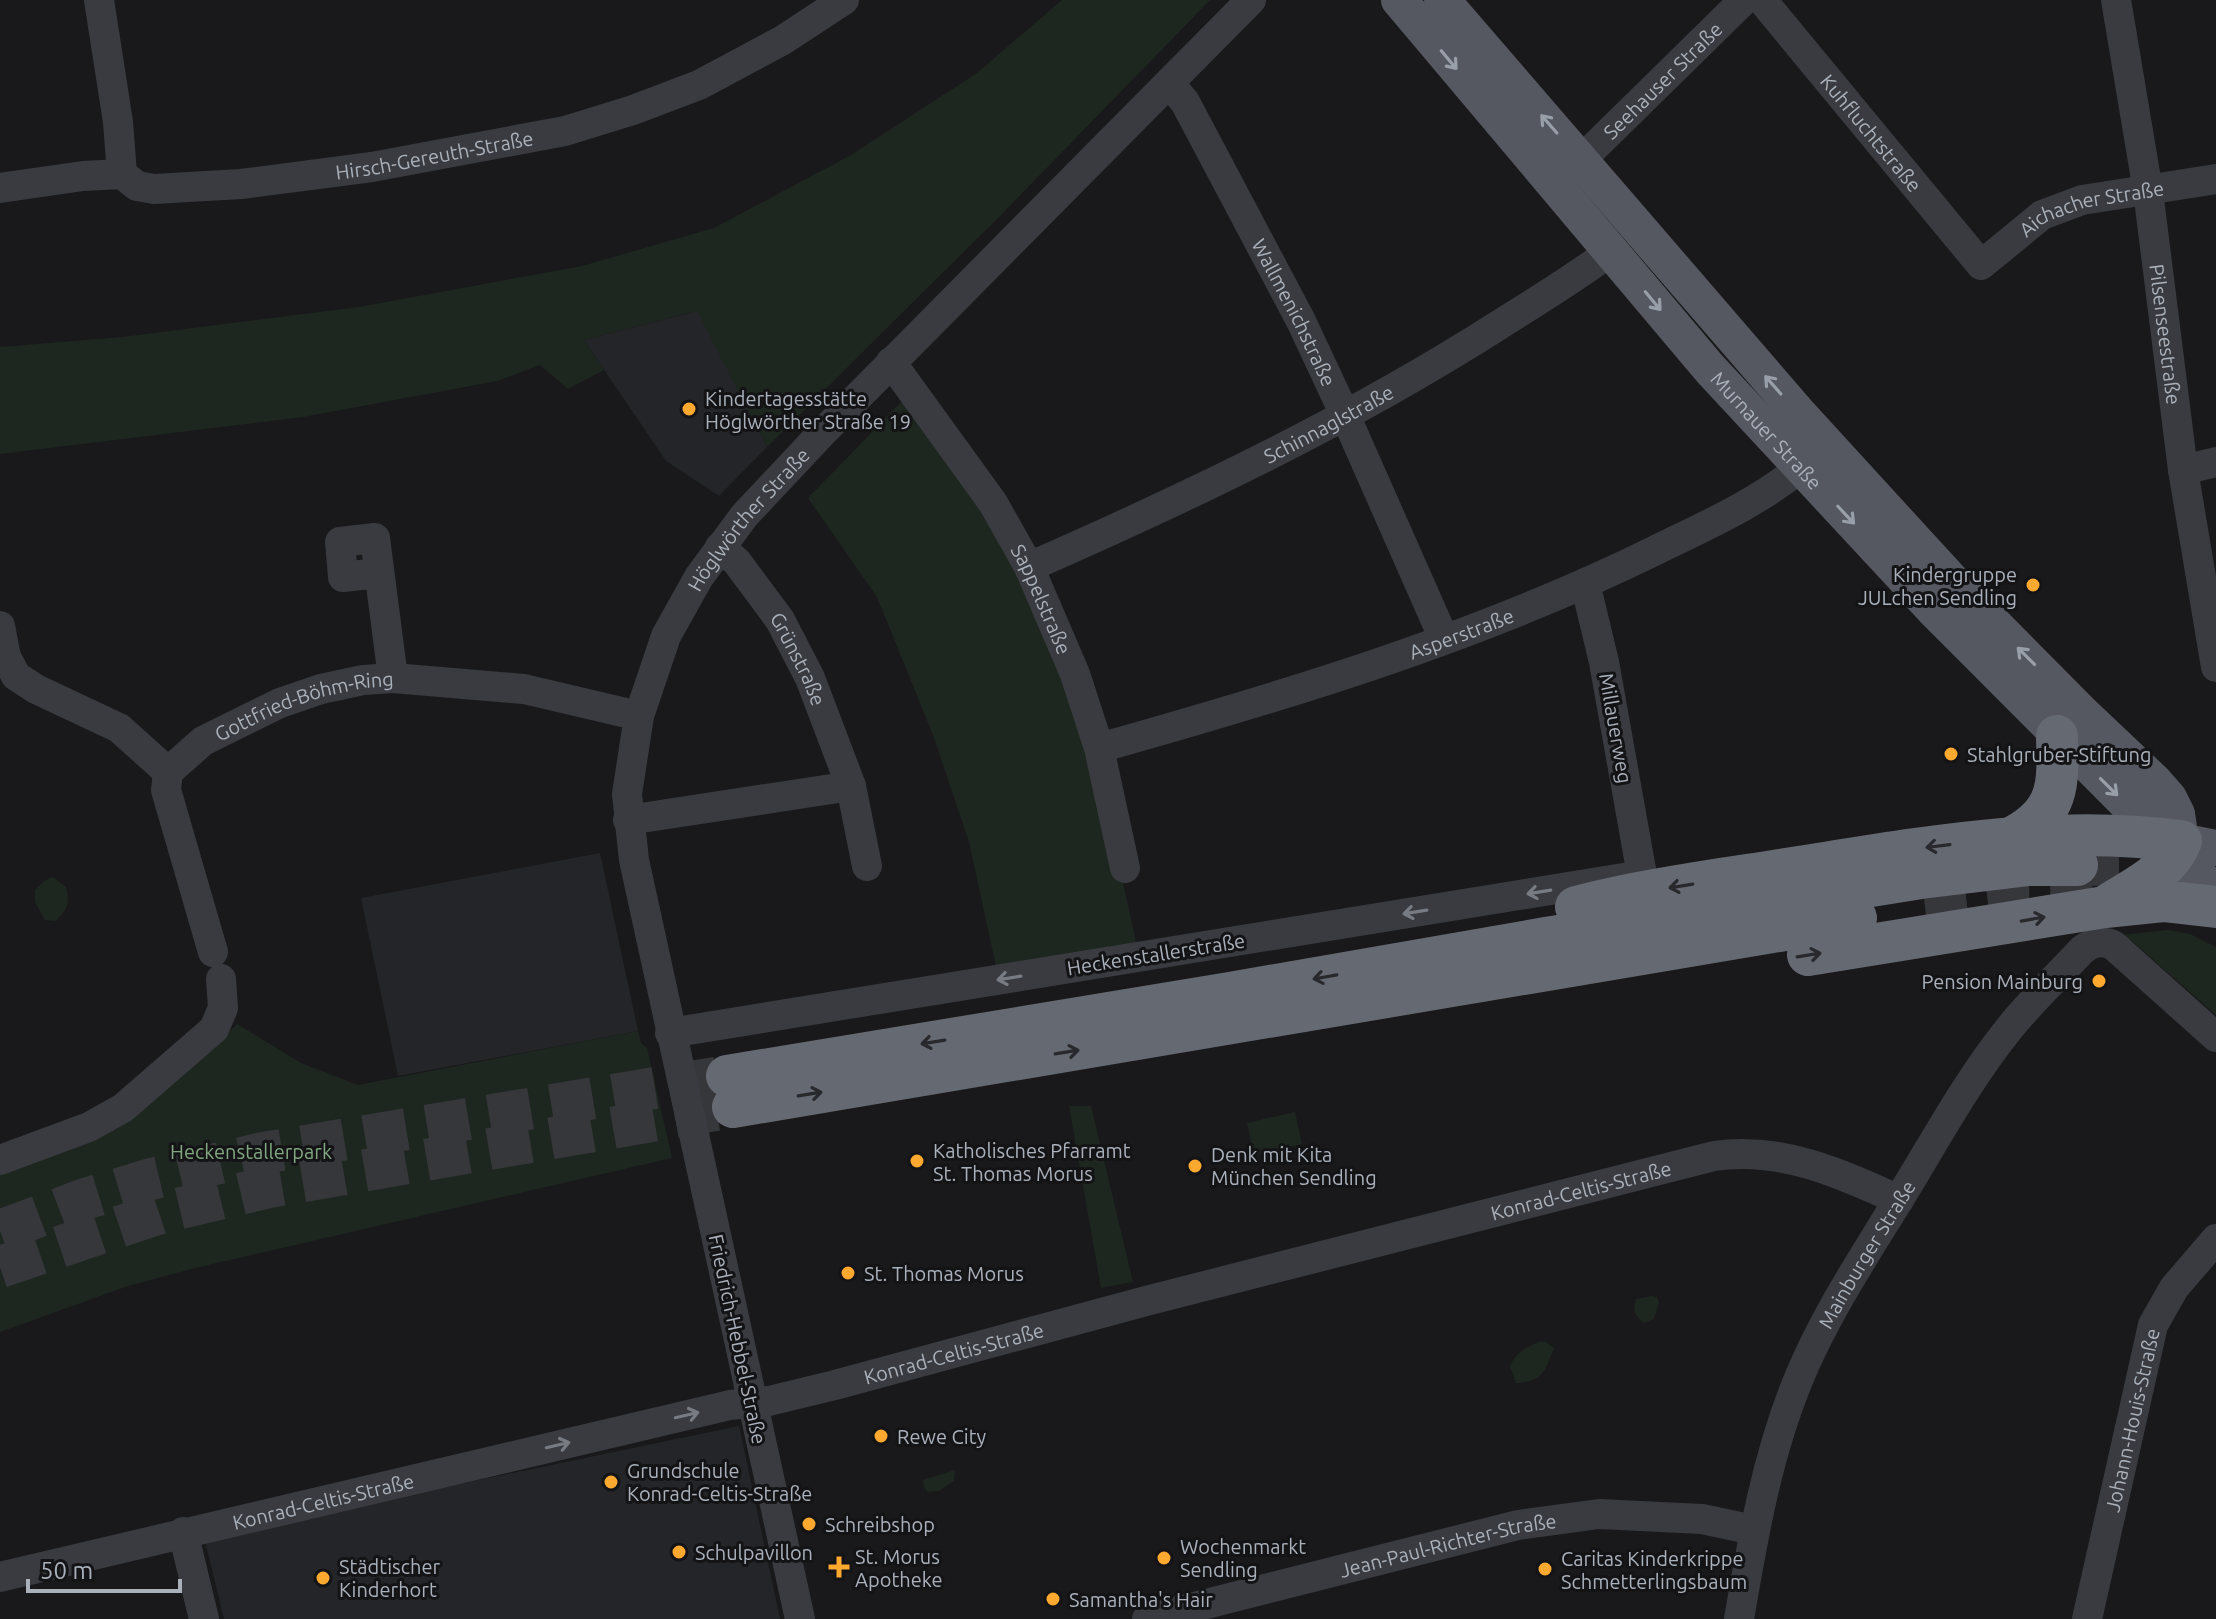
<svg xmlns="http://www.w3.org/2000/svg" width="2216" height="1619" font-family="Ubuntu,sans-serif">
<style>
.built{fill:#242528}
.green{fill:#1e271f}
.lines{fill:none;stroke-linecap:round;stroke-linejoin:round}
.highway-tunnel{stroke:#36373b;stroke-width:42;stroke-dasharray:42 21;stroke-linecap:butt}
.minor{stroke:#393b40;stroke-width:30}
.major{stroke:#555860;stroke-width:36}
.highway{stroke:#656972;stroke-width:42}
.oneway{stroke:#999fa9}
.oneway2{stroke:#28292d}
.oneway3{stroke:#777c84}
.poi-dot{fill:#fda92f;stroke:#141416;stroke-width:3}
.labels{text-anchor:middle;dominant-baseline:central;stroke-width:6;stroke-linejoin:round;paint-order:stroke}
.street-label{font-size:20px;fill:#aab1bb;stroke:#141416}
.poi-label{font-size:20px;fill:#aab1bb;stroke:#141416;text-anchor:start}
.park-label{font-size:20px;fill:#81a780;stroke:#141416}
</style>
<rect width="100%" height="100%" fill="#19191b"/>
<g class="built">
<path d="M698 311 767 447 719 496 666 461 584 340Z"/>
<path d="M600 853 638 1031 398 1076 361 898Z"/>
<path d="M739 1426 780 1619H224L204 1537Z"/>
</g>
<g class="green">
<path d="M1062 0H1210L999 217 767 447 697 311 584 340 604 370 568 389 540 365 497 381 303 417 0 454V347L123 337 359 307 582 266 714 228 851 155 977 73Z"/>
<path d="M906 397 958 466 1017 571 1097 764 1137 947 997 971 969 842 933 735 877 597 808 498Z"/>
<path d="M53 877 66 887C70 903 68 910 55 921L45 920 35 902V890L44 881Z"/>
<path d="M2168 930 2190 934 2216 947V1015L2131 940 2113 936Z"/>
<path d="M237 1024 301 1063 358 1085 638 1031 641 1043 647 1048 672 1158 195 1268 128 1286 0 1332V1169L140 1109 194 1066Z"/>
<path d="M1069 1106H1091L1133 1282 1101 1288Z"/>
<path d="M1295 1112 1302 1144 1254 1155 1247 1123Z"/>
<path d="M1651 1296 1657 1297 1659 1303 1654 1319 1644 1323C1635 1316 1632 1310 1636 1299Z"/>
<path d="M1539 1342H1546L1554 1348C1545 1371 1543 1382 1516 1383L1510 1366C1515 1354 1527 1346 1539 1342Z"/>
<path d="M955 1470 954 1481 939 1491 928 1492 924 1487 923 1480Z"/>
</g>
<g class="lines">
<g class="highway-tunnel">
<path d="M2077 865 2163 864 2191 867"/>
<path d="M1925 907 2009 897 2096 895"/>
<path d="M0 1231 85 1199 151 1179 263 1153 727 1076"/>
<path d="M0 1267 160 1213 269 1187 733 1107"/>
</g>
<g class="minor">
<path d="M99 0 118 122 122 174"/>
<path id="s1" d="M1762 0 1981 265 2042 215 2082 200 2216 179"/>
<path id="s2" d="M2116 0 2148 191 2183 470 2216 667"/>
<path id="s3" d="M1169 83 1185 102 1301 321 1345 415 1444 639"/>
<path id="s4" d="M1581 160 1744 0"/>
<path id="s5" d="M0 188 83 176 122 174 137 186 154 189 241 184 372 167 565 131 633 110 699 85 783 40 844 0"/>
<path id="s6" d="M891 362 993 503 1029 567 1075 674 1099 748 1125 868"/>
<path d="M2183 470 2216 462"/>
<path id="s7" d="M720 547 737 562 780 620 810 678 851 786 867 866"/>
<path id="s8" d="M1029 567C1191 496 1350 420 1499 325 1537 301 1575 278 1611 251"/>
<path d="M379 573 343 577 340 542 375 538 393 678"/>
<path d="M0 626 6 657 16 676 36 689 119 728 168 772"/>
<path id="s9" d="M1099 748C1288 695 1477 638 1654 551 1705 526 1758 503 1801 467"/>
<path d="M628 820 851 786"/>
<path id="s10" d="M213 952 166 790 168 772 203 741 280 703 321 689 363 680 393 678 524 689 639 716"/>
<path d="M670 1033 1642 875 1604 662 1585 583"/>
<path d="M0 1160 89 1127 123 1108 214 1029 223 1008 221 979"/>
<path d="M183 1532 204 1619"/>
<path id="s11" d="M0 1577 730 1405 769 1401 835 1385 1146 1301 1714 1156C1780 1146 1840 1173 1899 1200"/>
<path id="s12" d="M800 1619 634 860 627 794 639 716 666 636 699 577 744 516 821 434 1251 0"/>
<path id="s13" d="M1147 1619 1518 1525 1599 1514 1702 1519 1754 1530"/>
<path id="s14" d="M1739 1619C1753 1537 1767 1455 1799 1378 1824 1318 1859 1264 1893 1209 1930 1150 1964 1085 2008 1030 2030 1002 2057 977 2082 950 2092 942 2101 940 2113 945L2216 1037"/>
<path id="s15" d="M2087 1619 2153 1325 2174 1288 2216 1239"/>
</g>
<g class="major">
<path id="s16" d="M1399 0 1710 369 1934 610 2216 893"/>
<path d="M1442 0 1800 415 1963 593 2080 711 2155 782 2169 798 2177 814 2181 841 2216 848"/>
</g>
<g class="highway">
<path d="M2015 836C2061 811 2058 782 2057 736"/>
<path d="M1576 907C1649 888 1725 879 1799 867 1926 847 2052 824 2181 841 2169 872 2136 887 2109 904"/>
<path d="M1808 955 2105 907 2163 901 2216 907"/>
<path d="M727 1076 1230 993 1546 938 1921 878 2029 865H2077"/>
<path d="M733 1107 1856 918"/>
</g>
</g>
<defs><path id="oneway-shaft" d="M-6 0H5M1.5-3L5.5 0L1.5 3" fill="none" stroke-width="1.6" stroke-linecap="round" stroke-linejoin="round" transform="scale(2)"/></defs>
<g class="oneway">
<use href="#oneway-shaft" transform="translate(1449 60) rotate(50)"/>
<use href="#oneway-shaft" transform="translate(1549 124) rotate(-131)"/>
<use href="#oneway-shaft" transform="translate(1653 301) rotate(50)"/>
<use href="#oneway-shaft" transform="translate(1773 385) rotate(-131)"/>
<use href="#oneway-shaft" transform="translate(1846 515) rotate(47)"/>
<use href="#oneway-shaft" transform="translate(2026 656) rotate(-135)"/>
<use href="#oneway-shaft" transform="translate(2109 787) rotate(45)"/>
</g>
<g class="oneway2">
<use href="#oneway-shaft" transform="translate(1938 846) rotate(173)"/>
<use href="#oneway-shaft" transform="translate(1681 886) rotate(171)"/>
<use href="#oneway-shaft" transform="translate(2033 919) rotate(-10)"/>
<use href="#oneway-shaft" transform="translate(1809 955) rotate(-9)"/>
<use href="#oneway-shaft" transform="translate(1325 977) rotate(170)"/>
<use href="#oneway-shaft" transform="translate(933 1042) rotate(171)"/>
<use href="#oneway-shaft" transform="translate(1067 1052) rotate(-9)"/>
<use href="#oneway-shaft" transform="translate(810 1094) rotate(-9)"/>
</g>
<g class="oneway3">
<use href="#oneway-shaft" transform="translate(1539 892) rotate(171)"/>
<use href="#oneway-shaft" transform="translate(1415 912) rotate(171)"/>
<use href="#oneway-shaft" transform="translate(1009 978) rotate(171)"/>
<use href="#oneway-shaft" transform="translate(687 1415) rotate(-13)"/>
<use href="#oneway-shaft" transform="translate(558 1445) rotate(-13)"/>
</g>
<g class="poi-dot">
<circle cx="689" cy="409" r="8"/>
<circle cx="2033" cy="585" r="8"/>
<circle cx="1951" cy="754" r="8"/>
<circle cx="2099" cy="981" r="8"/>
<circle cx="917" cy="1161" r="8"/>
<circle cx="1195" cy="1166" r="8"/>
<circle cx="848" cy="1273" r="8"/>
<circle cx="881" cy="1436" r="8"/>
<circle cx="611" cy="1482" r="8"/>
<circle cx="809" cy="1524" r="8"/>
<circle cx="679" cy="1552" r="8"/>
<circle cx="1164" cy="1558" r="8"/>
<path d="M835 1555h8v8h8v8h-8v8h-8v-8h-8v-8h8z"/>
<circle cx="1545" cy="1569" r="8"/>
<circle cx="323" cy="1578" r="8"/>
<circle cx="1053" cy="1599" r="8"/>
</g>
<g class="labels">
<g class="street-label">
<text stroke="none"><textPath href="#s4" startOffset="114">Seehauser Straße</textPath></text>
<text stroke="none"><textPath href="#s1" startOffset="172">Kuhfluchtstraße</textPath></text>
<text stroke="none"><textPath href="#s5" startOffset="442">Hirsch-Gereuth-Straße</textPath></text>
<text stroke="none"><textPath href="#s1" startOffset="472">Aichacher Straße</textPath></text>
<text stroke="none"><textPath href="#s3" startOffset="262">Wallmenichstraße</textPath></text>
<text stroke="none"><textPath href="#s2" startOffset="338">Pilsenseestraße</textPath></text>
<text stroke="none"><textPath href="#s8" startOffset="332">Schinnaglstraße</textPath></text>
<text stroke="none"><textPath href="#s16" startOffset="566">Murnauer Straße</textPath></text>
<text stroke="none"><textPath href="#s12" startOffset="1150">Höglwörther Straße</textPath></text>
<text stroke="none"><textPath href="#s6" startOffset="282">Sappelstraße</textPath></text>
<text stroke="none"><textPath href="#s9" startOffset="380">Asperstraße</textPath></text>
<text stroke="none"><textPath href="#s7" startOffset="138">Grünstraße</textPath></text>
<text stroke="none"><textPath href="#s10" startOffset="342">Gottfried-Böhm-Ring</textPath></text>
<text transform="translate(1616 728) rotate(80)">Millauerweg</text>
<text transform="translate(1156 954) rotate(-9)">Heckenstallerstraße</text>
<text stroke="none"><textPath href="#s11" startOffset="1628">Konrad-Celtis-Straße</textPath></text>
<text stroke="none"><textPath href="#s14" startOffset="390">Mainburger Straße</textPath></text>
<text transform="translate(738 1339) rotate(78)">Friedrich-Hebbel-Straße</text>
<text stroke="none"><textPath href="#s11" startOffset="980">Konrad-Celtis-Straße</textPath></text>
<text stroke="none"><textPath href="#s15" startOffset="204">Johann-Houis-Straße</textPath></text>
<text stroke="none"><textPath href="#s11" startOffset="332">Konrad-Celtis-Straße</textPath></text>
<text stroke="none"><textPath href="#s13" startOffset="310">Jean-Paul-Richter-Straße</textPath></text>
</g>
<g class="poi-label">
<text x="705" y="398">Kindertagesstätte<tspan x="705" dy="23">Höglwörther Straße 19</tspan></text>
<text x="2017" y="574" text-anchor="end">Kindergruppe<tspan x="2017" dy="23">JULchen Sendling</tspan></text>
<text x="1967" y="754">Stahlgruber-Stiftung</text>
<text x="2083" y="981" text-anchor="end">Pension Mainburg</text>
<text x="933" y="1150">Katholisches Pfarramt<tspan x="933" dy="23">St. Thomas Morus</tspan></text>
<text x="1211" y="1154">Denk mit Kita<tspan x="1211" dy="23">München Sendling</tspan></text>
<text x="864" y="1273">St. Thomas Morus</text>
<text x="897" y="1436">Rewe City</text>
<text x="627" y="1470">Grundschule<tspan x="627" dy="23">Konrad-Celtis-Straße</tspan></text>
<text x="825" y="1524">Schreibshop</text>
<text x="1180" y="1546">Wochenmarkt<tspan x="1180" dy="23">Sendling</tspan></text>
<text x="695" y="1552">Schulpavillon</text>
<text x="855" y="1556">St. Morus<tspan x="855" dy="23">Apotheke</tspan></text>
<text x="1561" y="1558">Caritas Kinderkrippe<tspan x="1561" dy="23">Schmetterlingsbaum</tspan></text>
<text x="339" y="1566">Städtischer<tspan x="339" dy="23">Kinderhort</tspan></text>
<text x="1069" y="1599">Samantha's Hair</text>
</g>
<g class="park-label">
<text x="251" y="1151">Heckenstallerpark</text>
</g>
</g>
<path d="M28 1579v12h152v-12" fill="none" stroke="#aab1bb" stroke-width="4"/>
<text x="40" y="1579" font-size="24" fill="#aab1bb" stroke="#141416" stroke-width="6" paint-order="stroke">50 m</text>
</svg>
